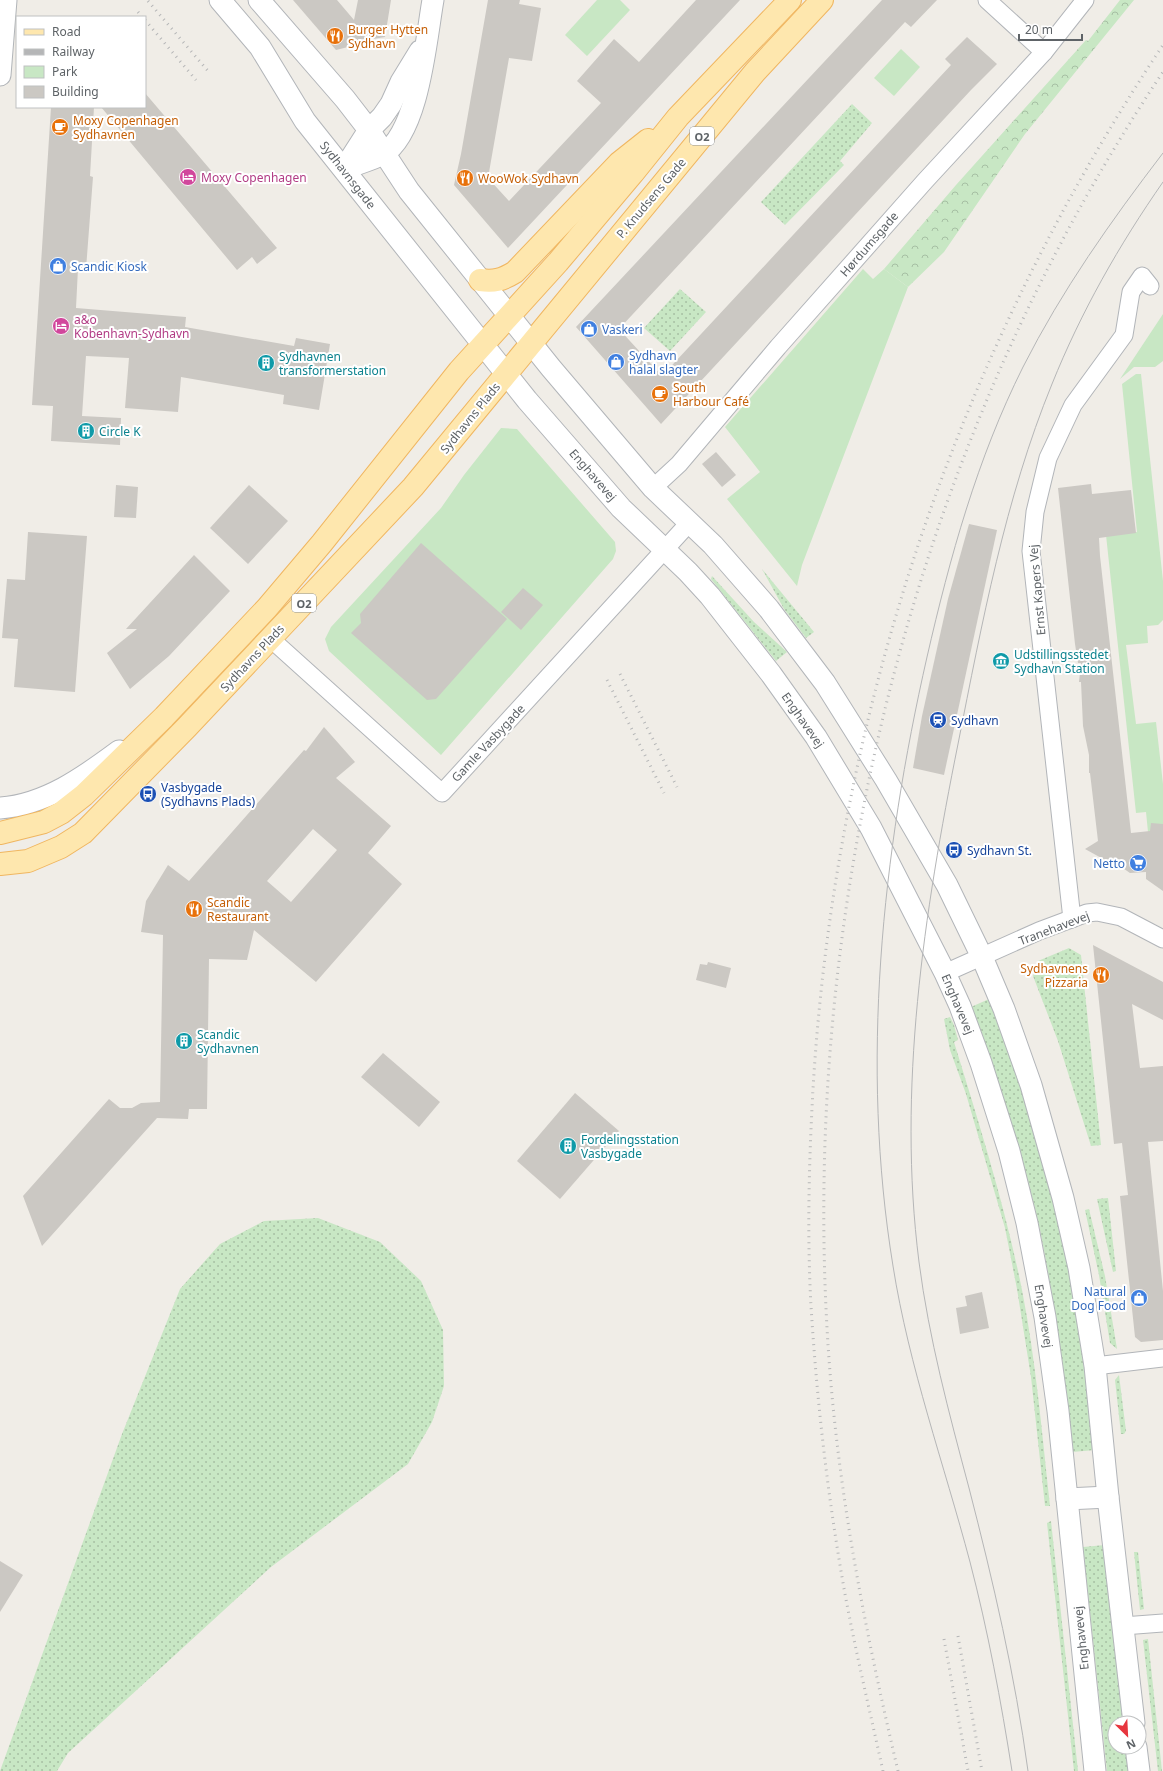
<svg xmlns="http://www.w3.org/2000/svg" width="1163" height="1771" font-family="'Noto Sans',sans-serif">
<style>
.grass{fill:url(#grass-dots)}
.forest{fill:url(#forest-crowns)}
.green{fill:#c8e7c4}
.building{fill:#cbc8c3;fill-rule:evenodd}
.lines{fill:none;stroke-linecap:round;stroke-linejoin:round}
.minor-casing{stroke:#b2b5b9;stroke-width:19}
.tertiary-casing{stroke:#b2b5b9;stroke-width:23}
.primary-casing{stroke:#f0b660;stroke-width:24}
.minor{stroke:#fff;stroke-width:17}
.tertiary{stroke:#fff;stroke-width:21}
.primary{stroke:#fee7ae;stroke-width:22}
.tram{stroke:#b5b6b7;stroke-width:1}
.rail{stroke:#b5b6b7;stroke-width:3;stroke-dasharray:1 5;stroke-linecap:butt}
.labels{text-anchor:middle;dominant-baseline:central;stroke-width:4;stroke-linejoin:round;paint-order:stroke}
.shield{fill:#fff;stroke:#8e9295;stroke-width:1}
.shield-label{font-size:11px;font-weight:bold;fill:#5e6367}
.food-label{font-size:12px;fill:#c56008;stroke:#fff;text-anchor:start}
.street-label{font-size:12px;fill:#5e6367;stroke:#fff}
.hotel-label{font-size:12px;fill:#b23c85;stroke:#fff;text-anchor:start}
.shop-label{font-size:12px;fill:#366cbe;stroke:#fff;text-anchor:start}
.culture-label{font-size:12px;fill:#0d838f;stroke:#fff;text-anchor:start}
.transit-label{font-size:12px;fill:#164399;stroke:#fff;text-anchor:start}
</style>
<defs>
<pattern id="grass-dots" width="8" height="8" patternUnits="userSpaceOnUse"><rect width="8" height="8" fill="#c8e7c4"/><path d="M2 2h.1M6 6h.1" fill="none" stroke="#a6bfa3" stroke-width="1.8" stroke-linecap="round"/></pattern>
<pattern id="forest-crowns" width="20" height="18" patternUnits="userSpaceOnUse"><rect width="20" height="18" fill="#c8e7c4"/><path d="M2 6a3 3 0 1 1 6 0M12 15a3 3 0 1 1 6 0" fill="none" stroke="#a6bfa3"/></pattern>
</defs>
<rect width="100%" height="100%" fill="#f0ede7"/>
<g class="grass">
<path d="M852 104 872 123 840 161 844 165 785 225 761 202Z"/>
<path d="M680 289 706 312 670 351 644 328Z"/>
<path d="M762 569 814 632 806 638 784 609Z"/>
<path d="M712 576 754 622 787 652 776 661 711 579Z"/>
<path d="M1069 948 1081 955 1101 1145 1091 1146 1058 1041 1033 976 1038 961Z"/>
<path d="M989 999 1022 1088 1060 1226 1075 1301 1095 1450 1072 1452C1064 1378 1055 1304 1040 1230 1023 1154 998 1080 971 1007Z"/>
<path d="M950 1017 954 1025 958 1040 954 1042C979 1123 1005 1206 1022 1290 1036 1361 1042 1434 1050 1506H1045L1031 1377 1017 1289 1005 1228 966 1094 950 1050 944 1019Z"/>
<path d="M1108 1198 1116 1271 1113 1272 1097 1199Z"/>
<path d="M1089 1209 1105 1276 1117 1349 1110 1343 1099 1275 1085 1210Z"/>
<path d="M318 1218 380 1242 421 1281 443 1330 444 1386 432 1422 408 1464 271 1567 68 1753 57 1771H0L122 1434 180 1289 220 1244 264 1221Z"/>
<path d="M1119 1375 1126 1431 1124 1434H1121L1115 1380Z"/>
<path d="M1051 1521 1078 1771H1074L1047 1523Z"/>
<path d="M1105 1545 1124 1723H1115V1747H1127L1130 1771H1107L1083 1547Z"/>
<path d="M1134 1552H1138L1144 1609 1140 1610Z"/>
<path d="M1148 1639 1162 1771H1158L1143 1640Z"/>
</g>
<path class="forest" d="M1120 0H1134L1025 134 944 252 908 287 884 269 956 185 1086 40 1088 41Z"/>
<g class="green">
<path d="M597 0H620L630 10 587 56 565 35Z"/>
<path d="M901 49 920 67 894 96 874 78Z"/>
<path d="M863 269 873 279 884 269 908 287 802 565 797 586 727 499 760 472 725 427Z"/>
<path d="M1163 314V361L1155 367H1134L1120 379Z"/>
<path d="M1136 374H1141L1163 581V620L1158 625 1147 626 1148 643 1126 645 1136 724 1156 722 1163 784V830L1148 832 1146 812 1136 813 1106 535 1137 532 1122 384Z"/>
<path d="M501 428 517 429 615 542 616 551 613 559 441 755 329 651 325 639 331 627 441 508 464 475Z"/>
</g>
<g class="building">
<path d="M293 0H337L354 20 358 0H391L385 37 373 39 374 42 349 49 348 47 336 50Z"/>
<path d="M488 0H520L519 4 541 8 532 61 509 58 488 178 509 201 601 103 577 81 614 39 639 62 696 0H740L508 248 454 185 461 154Z"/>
<path d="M882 0H937L911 27 905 22 619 329 662 376 951 65 945 59 967 37 997 64 971 90 661 424 576 327Z"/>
<path d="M145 93 277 248 257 264 252 257 237 270 101 107H145Z"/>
<path d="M51 107H94L90 176 93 177 86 269 78 268 76 308 186 317 185 327 294 346 296 338 330 344 319 410 283 404 284 395 181 377 178 412 125 408 129 358 86 356 82 416 121 418 120 445 51 441 53 406 32 405Z"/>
<path d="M716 452 736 475 722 487 702 464Z"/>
<path d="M1091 484 1092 494 1131 490 1136 533 1099 538 1100 556 1131 833 1150 831 1151 823 1163 824V891L1146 879V872L1130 873 1117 864 1114 865 1085 849 1098 841 1090 773H1089V755L1083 726 1081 682H1079L1081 663H1078L1075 644 1058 488Z"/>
<path d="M116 485 138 487 136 518 114 517Z"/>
<path d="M249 485 288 521 248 564 210 528Z"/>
<path d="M969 524 997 530 944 775 913 768 922 716 948 599Z"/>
<path d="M28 532 87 536 75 692 14 687 18 639 2 638 7 579 25 580Z"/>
<path d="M421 543 507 619 436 699 427 700 351 633 361 623 360 614Z"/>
<path d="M194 555 230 591 169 656 130 689 107 653 137 629H126Z"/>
<path d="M523 588 543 605 521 630 501 612Z"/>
<path d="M324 727 355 762 336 778 391 826 368 853 402 884 316 982 254 930 247 960 209 959 207 1109H189L188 1119 157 1118 42 1246 23 1196 109 1099 120 1108H132L141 1103 160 1102 163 935 141 932 146 901 168 865 189 881 304 750 306 751ZM313 829 337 850 291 902 267 881Z"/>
<path d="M1093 945 1163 982V1020L1132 1004 1140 1068 1163 1066V1141L1148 1142 1163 1291V1340L1141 1342 1135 1337 1120 1196 1128 1195 1122 1143 1114 1144Z"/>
<path d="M708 962 731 968 726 988 696 980 700 964 707 965Z"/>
<path d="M383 1053 440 1102 419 1127 361 1077Z"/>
<path d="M575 1093 619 1131 560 1199 517 1161Z"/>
<path d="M982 1292 989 1328 960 1334 956 1308 967 1306 965 1296Z"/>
<path d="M0 1561 23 1575 0 1612Z"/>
</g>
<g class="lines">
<g class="minor-casing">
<g id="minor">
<path d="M987 0 1044 52"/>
<path d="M653 488 679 464 778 347 925 181 1044 52 1085 0"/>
<path d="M271 639 442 793 689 523"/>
<path d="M1072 919 1031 551 1035 512 1048 458 1073 405 1124 335 1131 292 1142 276 1150 286"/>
<path d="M945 973 1039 931 1087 913 1097 912 1121 917 1163 939"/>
<path d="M1095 1366 1163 1358"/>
<path d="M1123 1626 1163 1623"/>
</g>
</g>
<g class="tertiary-casing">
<g id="tertiary">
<path d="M220 0 260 47 305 121 527 400 621 508 688 572 710 596 771 674 816 737 871 828 945 973 960 1006 981 1063 1009 1151 1027 1223 1045 1317 1058 1411 1095 1771"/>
<path d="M259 0 345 99 369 130 409 191 551 368 653 488 713 545 769 609 825 683 886 780 947 885 982 957 1004 1009 1031 1085 1063 1198 1079 1268 1095 1366 1108 1497 1134 1723"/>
<path d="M0 75 6 0"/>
<path d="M344 169C356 164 372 160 383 154 419 132 426 39 433 0"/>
<path d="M344 169 369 130 382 117 391 104 401 82 420 51"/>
<path d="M0 808C45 805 84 777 119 751"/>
<path d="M1067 1499 1108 1497"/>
<path d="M1136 1747 1139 1771"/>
</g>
</g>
<g class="primary-casing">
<g id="primary">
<path d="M480 280C494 282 502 280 515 272L619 163 648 140"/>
<path d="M0 833 44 822 61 813 84 795 164 717 267 608 322 543 459 371 558 262 633 173 678 117 790 0"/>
<path d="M0 864 28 861 61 847 83 833 187 727 413 487 755 72 822 0"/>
</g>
</g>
<use href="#minor" class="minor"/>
<use href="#tertiary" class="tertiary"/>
<use href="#primary" class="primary"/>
<g class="tram">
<path d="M1012 1771C1001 1701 988 1631 970 1562 944 1464 909 1367 893 1266 860 1064 882 855 927 657 950 557 977 459 1023 367 1062 290 1111 221 1163 153"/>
<path d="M1028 1771C1015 1675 993 1581 969 1488 949 1413 929 1339 919 1262 897 1089 924 913 958 744 982 623 1005 499 1052 384 1081 312 1119 245 1163 182"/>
</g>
<g class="rail">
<path d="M148 1 208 71"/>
<path d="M138 12 142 17"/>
<path d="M145 20 196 80"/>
<path d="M620 674 677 787"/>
<path d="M607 680 664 793"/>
<path d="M958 1636 982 1771"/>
<path d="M944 1639 968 1771"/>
<path d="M883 1771C870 1712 856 1653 845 1594 828 1499 817 1403 811 1306 807 1234 809 1161 813 1089 835 717 956 355 1163 45"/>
<path d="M898 1771C866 1635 839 1498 829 1359 797 914 913 444 1163 72"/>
</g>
</g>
<defs>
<g id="restaurant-disc" transform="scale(0.9)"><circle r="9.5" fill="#e8710a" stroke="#fff"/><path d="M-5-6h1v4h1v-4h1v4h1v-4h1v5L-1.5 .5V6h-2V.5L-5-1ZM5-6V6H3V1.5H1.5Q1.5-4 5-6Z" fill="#fff"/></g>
<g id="cafe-disc" transform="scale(0.9)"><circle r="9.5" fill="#e8710a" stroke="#fff"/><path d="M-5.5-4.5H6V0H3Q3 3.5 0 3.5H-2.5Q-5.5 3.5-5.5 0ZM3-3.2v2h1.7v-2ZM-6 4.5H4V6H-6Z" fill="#fff"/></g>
<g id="hotel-disc" transform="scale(0.9)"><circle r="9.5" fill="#d1479c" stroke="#fff"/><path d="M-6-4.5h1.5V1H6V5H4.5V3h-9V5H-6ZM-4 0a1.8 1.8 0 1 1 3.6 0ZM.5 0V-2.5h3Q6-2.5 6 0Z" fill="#fff"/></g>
<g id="shop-disc" transform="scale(0.9)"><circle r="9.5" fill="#3f7fe0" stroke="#fff"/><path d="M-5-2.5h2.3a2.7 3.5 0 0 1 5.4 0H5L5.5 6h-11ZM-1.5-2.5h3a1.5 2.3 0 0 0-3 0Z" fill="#fff"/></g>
<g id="building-disc" transform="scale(0.9)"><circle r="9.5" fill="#0f9aa8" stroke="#fff"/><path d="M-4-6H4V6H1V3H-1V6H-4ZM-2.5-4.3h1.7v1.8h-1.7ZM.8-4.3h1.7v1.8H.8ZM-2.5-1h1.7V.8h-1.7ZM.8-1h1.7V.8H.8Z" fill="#fff"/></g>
<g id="museum-disc" transform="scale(0.9)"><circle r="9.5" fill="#0f9aa8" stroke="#fff"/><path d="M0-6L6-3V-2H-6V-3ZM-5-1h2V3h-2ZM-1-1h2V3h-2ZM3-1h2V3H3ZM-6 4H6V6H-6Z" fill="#fff"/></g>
<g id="station-disc" transform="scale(0.9)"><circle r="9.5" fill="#1a4fb4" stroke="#fff"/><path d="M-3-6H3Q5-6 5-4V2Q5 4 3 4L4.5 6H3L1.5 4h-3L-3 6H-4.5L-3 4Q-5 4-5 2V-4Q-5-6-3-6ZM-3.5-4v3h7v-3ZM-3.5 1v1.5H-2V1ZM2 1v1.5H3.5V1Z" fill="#fff"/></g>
<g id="bus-disc" transform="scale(0.9)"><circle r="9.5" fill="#1a4fb4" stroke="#fff"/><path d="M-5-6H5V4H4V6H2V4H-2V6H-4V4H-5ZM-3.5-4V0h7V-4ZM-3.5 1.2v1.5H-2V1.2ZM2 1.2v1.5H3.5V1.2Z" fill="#fff"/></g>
<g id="supermarket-disc" transform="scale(0.9)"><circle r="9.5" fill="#3f7fe0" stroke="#fff"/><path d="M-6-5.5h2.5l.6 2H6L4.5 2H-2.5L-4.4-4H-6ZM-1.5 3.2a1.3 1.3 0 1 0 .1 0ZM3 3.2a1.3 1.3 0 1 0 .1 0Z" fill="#fff"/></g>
</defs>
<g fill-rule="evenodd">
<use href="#restaurant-disc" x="335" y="36"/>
<use href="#cafe-disc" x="60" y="127"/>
<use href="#hotel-disc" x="188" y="177"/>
<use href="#restaurant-disc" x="465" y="178"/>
<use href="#shop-disc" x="58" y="266"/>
<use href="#hotel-disc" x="61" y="326"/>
<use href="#shop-disc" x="589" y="329"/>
<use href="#shop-disc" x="616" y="362"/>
<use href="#building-disc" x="266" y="363"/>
<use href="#cafe-disc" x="660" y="394"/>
<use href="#building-disc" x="86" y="431"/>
<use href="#museum-disc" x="1001" y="661"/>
<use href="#station-disc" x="938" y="720"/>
<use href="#bus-disc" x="148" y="794"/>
<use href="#bus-disc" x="954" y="850"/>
<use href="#supermarket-disc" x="1138" y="863"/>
<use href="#restaurant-disc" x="194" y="909"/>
<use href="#restaurant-disc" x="1101" y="975"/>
<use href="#building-disc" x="184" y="1041"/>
<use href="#building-disc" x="568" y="1146"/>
<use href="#shop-disc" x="1139" y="1298"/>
</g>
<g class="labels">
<g class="shield">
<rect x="690" y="127" width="24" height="18" rx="3"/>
<rect x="292" y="594" width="24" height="18" rx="3"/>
</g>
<g class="shield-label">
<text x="702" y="136">O2</text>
<text x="304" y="603">O2</text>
</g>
<g class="food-label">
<text x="348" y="29">Burger Hytten<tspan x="348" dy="14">Sydhavn</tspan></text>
<text x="73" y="120">Moxy Copenhagen<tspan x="73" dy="14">Sydhavnen</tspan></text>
<text x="478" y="178">WooWok Sydhavn</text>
<text x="673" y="387">South<tspan x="673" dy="14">Harbour Café</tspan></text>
<text x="207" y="902">Scandic<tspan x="207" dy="14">Restaurant</tspan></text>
<text x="1088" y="968" text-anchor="end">Sydhavnens<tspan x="1088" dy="14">Pizzaria</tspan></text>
</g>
<g class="street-label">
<text transform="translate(348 175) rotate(52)">Sydhavnsgade</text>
<text transform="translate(651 198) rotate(-50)">P. Knudsens Gade</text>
<text transform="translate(869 244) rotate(-49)">Hørdumsgade</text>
<text transform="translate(470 418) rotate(-51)">Sydhavns Plads</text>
<text transform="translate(593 475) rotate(49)">Enghavevej</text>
<text transform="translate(1037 590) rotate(-95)">Ernst Kapers Vej</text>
<text transform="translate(252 658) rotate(-47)">Sydhavns Plads</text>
<text transform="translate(803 720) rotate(55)">Enghavevej</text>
<text transform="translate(488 743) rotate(-47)">Gamle Vasbygade</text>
<text transform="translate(1054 928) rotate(-21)">Tranehavevej</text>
<text transform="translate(958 1004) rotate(67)">Enghavevej</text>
<text transform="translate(1044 1316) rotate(81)">Enghavevej</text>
<text transform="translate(1081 1638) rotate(-96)">Enghavevej</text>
</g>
<g class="hotel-label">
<text x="201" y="177">Moxy Copenhagen</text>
<text x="74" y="319">a&amp;o<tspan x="74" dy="14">Kobenhavn-Sydhavn</tspan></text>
</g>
<g class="shop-label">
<text x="71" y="266">Scandic Kiosk</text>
<text x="602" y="329">Vaskeri</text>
<text x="629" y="355">Sydhavn<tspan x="629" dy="14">halal slagter</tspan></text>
<text x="1125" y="863" text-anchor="end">Netto</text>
<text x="1126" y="1291" text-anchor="end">Natural<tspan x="1126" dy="14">Dog Food</tspan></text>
</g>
<g class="culture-label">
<text x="279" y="356">Sydhavnen<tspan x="279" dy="14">transformerstation</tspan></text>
<text x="99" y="431">Circle K</text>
<text x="1014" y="654">Udstillingsstedet<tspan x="1014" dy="14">Sydhavn Station</tspan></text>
<text x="197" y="1034">Scandic<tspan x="197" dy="14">Sydhavnen</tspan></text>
<text x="581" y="1139">Fordelingsstation<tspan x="581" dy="14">Vasbygade</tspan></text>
</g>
<g class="transit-label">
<text x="951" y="720">Sydhavn</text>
<text x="161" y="787">Vasbygade<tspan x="161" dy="14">(Sydhavns Plads)</tspan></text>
<text x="967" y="850">Sydhavn St.</text>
</g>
</g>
<rect x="16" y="16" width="130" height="92" fill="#ffffff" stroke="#bfc1c2"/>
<rect x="24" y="29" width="20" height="6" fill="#fee7ae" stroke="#bfc1c2"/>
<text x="52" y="36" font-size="12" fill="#5e6367">Road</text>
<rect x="24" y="49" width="20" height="6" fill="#b5b6b7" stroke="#bfc1c2"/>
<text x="52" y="56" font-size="12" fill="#5e6367">Railway</text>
<rect x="24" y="66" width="20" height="12" fill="#c8e7c4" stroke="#bfc1c2"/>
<text x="52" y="76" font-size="12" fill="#5e6367">Park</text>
<rect x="24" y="86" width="20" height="12" fill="#cbc8c3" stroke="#bfc1c2"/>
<text x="52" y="96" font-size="12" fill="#5e6367">Building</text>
<g transform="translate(1127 1735) rotate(156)"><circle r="19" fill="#ffffff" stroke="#bfc1c2"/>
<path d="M0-3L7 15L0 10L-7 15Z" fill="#e7363e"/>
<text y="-6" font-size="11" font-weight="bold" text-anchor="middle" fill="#5e6367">N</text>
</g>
<path d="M1019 34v6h63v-6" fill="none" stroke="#5e6367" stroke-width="2"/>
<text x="1025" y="34" font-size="12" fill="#5e6367" stroke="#ffffff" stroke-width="3" paint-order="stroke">20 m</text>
</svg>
